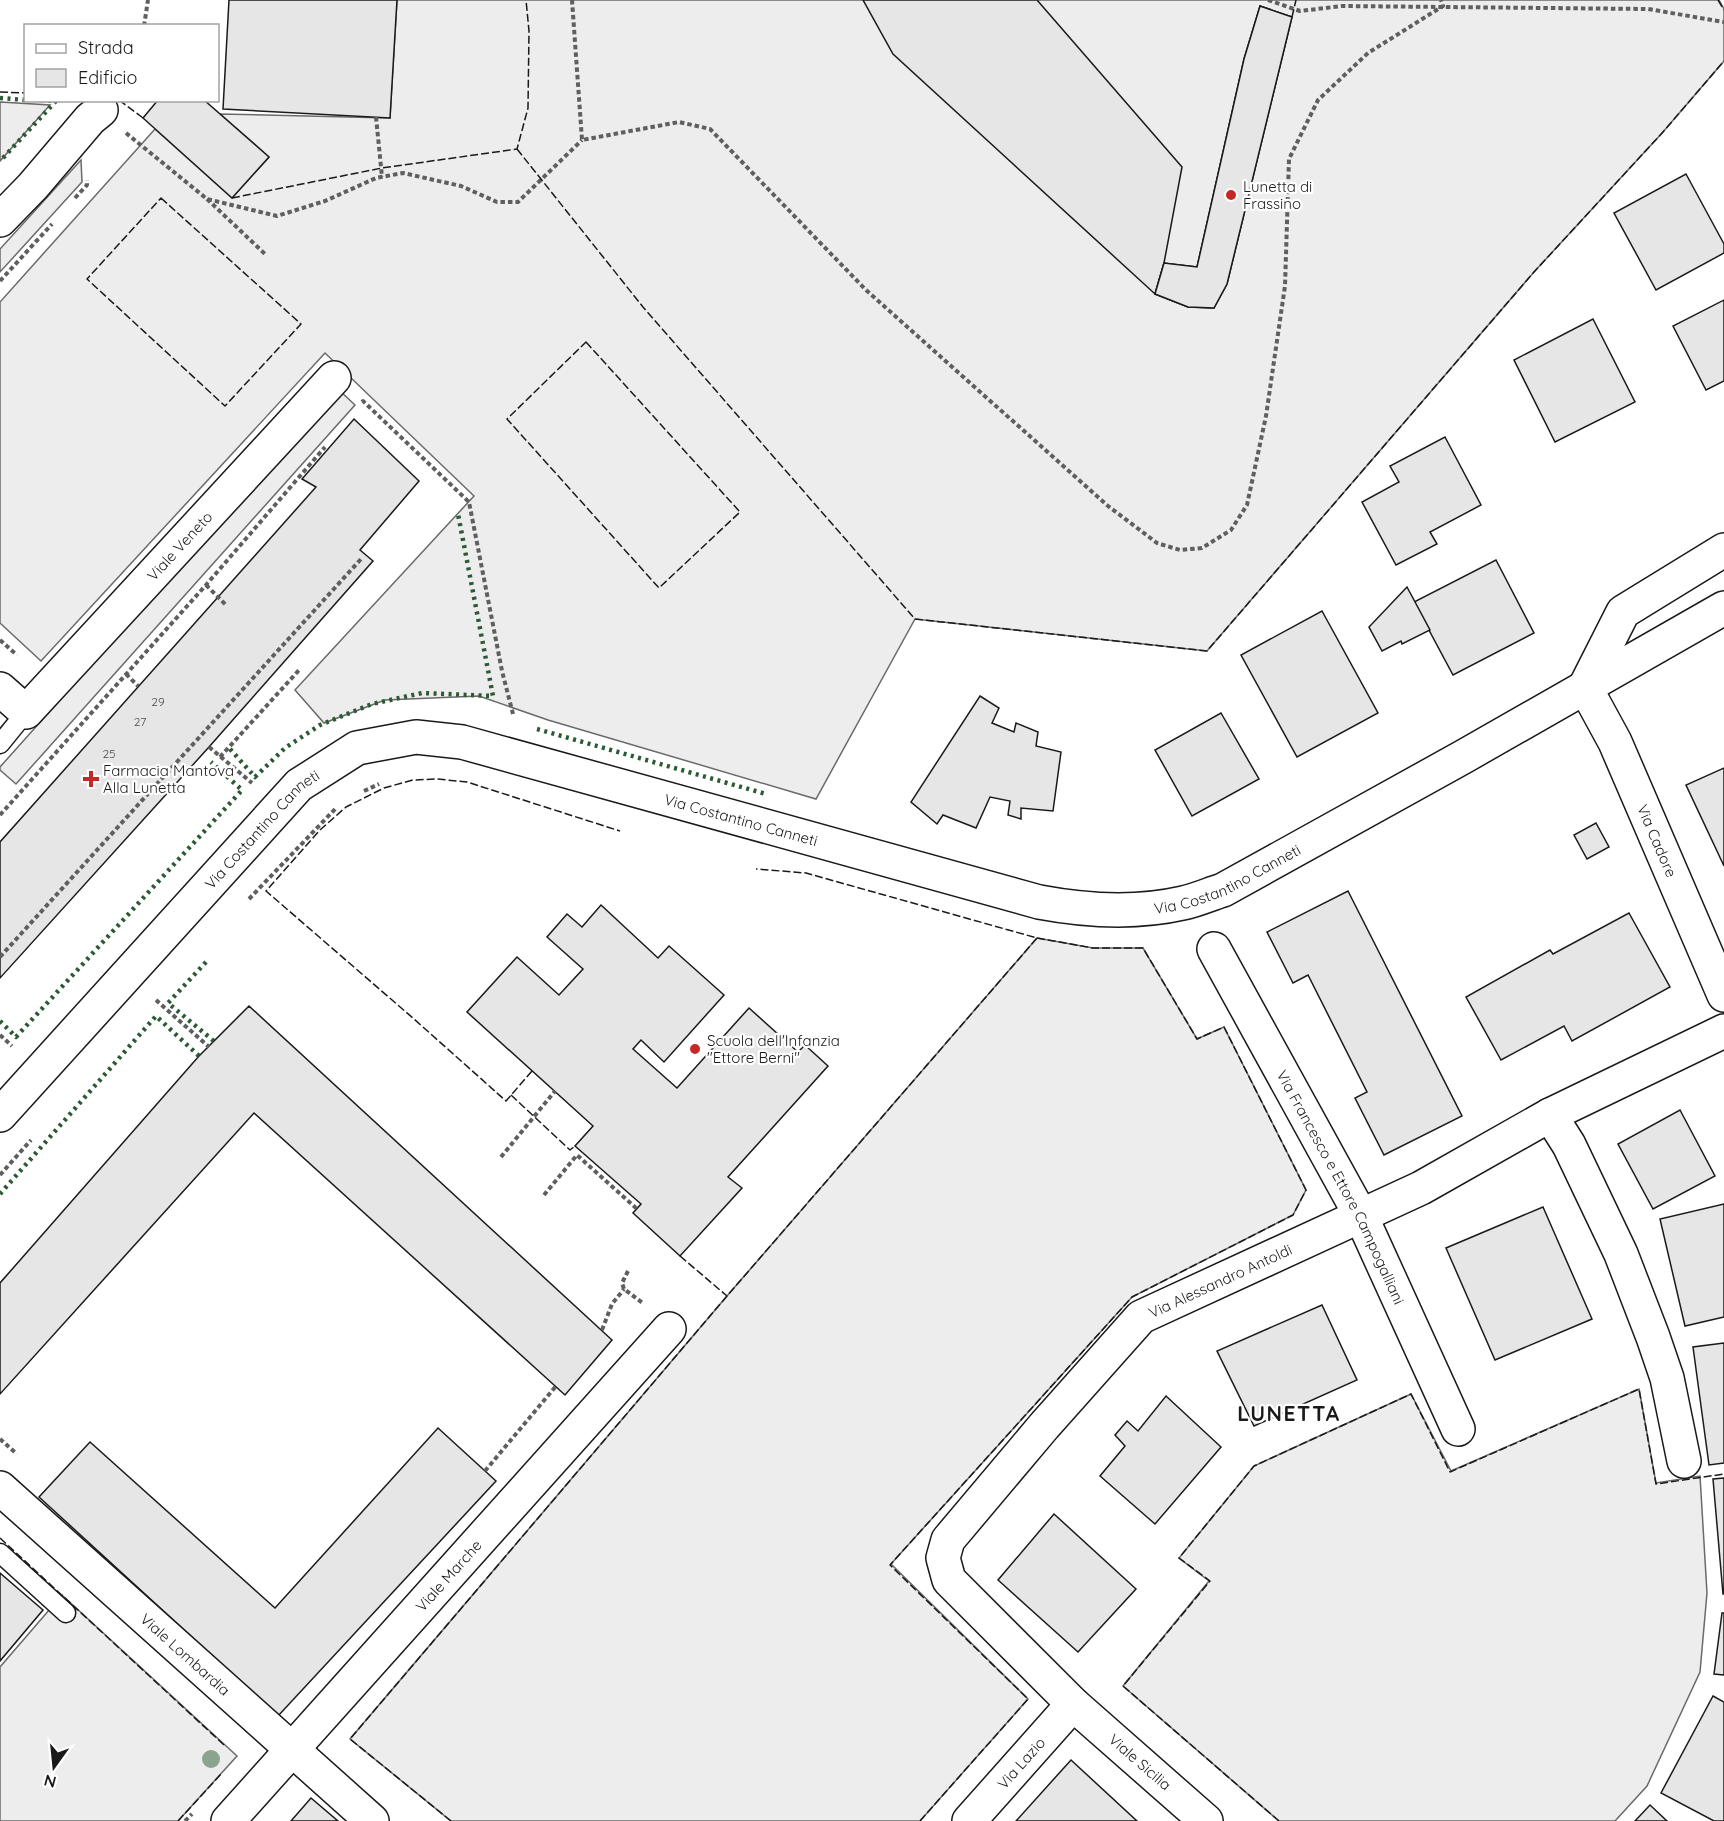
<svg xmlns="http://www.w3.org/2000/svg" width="1724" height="1821" font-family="Quicksand,sans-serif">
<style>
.built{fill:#ededed;stroke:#6a6a6a;stroke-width:1.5}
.building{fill:#e6e6e6;stroke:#1a1a1a;stroke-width:1.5}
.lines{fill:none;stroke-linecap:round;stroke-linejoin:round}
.lane-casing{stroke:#1a1a1a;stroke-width:21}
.street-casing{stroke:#1a1a1a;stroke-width:36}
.path{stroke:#5f5f5f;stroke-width:4;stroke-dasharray:4.5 3;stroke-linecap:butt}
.lane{stroke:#fff;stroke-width:18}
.street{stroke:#fff;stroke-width:33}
.hedge{stroke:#2b5a34;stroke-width:4.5;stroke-dasharray:3 4.5;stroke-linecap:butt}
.fence{stroke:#1a1a1a;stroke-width:1.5;stroke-dasharray:8 3;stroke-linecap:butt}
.tree{fill:#8aa48f}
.poi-dot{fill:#c62828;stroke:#fff;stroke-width:2}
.labels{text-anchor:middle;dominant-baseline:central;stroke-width:4.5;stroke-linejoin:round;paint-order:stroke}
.number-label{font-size:12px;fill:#4d4d4d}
.poi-label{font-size:15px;fill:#1a1a1a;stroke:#fff;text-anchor:start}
.street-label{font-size:15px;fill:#1a1a1a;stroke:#fff}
.district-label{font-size:21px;font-weight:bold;letter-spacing:1.5px;fill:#1a1a1a;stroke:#fff}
</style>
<rect width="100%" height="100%" fill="#fff"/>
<g class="built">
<path d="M397 0H1719L1724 9V61L1663 132 1534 272 1207 651 915 619 816 799 548 720 479 696 385 700 324 723 295 690 474 496 325 353 41 661 0 623V302L155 129 232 198 269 157 220 114 390 118Z"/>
<path d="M0 102 50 105 0 161Z"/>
<path d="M81 160 82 182 0 272V249Z"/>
<path d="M338 389 355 405 16 784 0 770V767Z"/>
<path d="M1037 938 1093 948H1143L1197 1039 1224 1027 1306 1190 1293 1215 1132 1297 891 1564 1028 1699 920 1821H451L350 1739 727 1296Z"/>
<path d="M1639 1389 1656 1483 1700 1476 1707 1593 1700 1672 1647 1786 1615 1821H1279L1123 1686 1209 1581 1179 1558 1254 1466 1411 1394 1451 1471Z"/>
<path d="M62 1595 237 1756 178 1821H0V1667Z"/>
</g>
<g class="building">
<path d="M229 0H397L390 118 223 109Z"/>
<path d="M863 0H1037L1182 167 1164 263 1155 294 893 54Z"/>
<path d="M1260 6 1292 17 1227 284 1214 308 1188 307 1155 294 1164 263 1197 267 1244 59Z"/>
<path d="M1260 6 1292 17 1227 284 1214 308 1188 307 1155 294 1164 263 1197 267 1244 59Z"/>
<path d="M158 100H204L269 157 232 198 143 118Z"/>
<path d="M1686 174 1724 244V253L1656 290 1614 213Z"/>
<path d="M1724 300V381L1706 390 1673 326Z"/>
<path d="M1593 319 1635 402 1555 442 1514 360Z"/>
<path d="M354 419 419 481 360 550 373 561 209 747 0 978V842L316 487 302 479Z"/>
<path d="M1445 437 1481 505 1430 532 1437 544 1396 565 1362 502 1399 482 1390 466Z"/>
<path d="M1496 560 1534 633 1453 675 1414 602Z"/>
<path d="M1407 587 1430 630 1402 644 1401 641 1382 651 1369 627Z"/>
<path d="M1322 611 1378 713 1297 757 1241 655Z"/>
<path d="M980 696 999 708 992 723 1014 732 1016 723 1038 732 1036 746 1061 752 1053 811 1021 808V819L1008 815 1010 801 990 797 976 828 943 815 937 824 911 802Z"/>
<path d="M1221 713 1259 779 1192 816 1155 750Z"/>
<path d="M1724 768V866L1686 785Z"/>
<path d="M1596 823 1609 847 1587 859 1574 835Z"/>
<path d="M1348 891 1462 1116 1384 1155 1355 1098 1367 1092 1308 975 1293 983 1267 932Z"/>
<path d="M601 905 658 958 669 946 724 995 664 1062 641 1040 633 1049 677 1088 749 1008 798 1052 805 1045 828 1066 728 1177 742 1188 680 1256 633 1213 641 1204 575 1146 593 1126 467 1012 517 957 559 995 583 969 547 937 567 914 582 927Z"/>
<path d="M1629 913 1670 987 1572 1041 1564 1026 1501 1060 1466 997 1550 950 1553 954Z"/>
<path d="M249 1006 612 1340 565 1395 254 1113 0 1394V1283L199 1056Z"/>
<path d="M1680 1110 1715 1176 1653 1209 1618 1144Z"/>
<path d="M1724 1204V1317L1685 1326 1660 1219Z"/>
<path d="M1543 1207 1592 1319 1495 1360 1446 1248Z"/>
<path d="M1322 1305 1357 1380 1254 1426 1217 1351Z"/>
<path d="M1724 1343V1463L1709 1465 1693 1347Z"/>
<path d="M1166 1396 1221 1447 1155 1524 1100 1476 1125 1446 1115 1435 1127 1421 1138 1431Z"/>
<path d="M438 1428 496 1481 278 1716 39 1497 90 1442 275 1608Z"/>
<path d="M1724 1478V1594H1723L1713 1479Z"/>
<path d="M1054 1514 1136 1589 1078 1652 998 1580Z"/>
<path d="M0 1573 43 1610 0 1661Z"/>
<path d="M1722 1613H1724V1675L1714 1674Z"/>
<path d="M1713 1696 1724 1702V1821H1714L1661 1793Z"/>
<path d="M1071 1760 1137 1821H1016Z"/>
<path d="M311 1798 338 1821H291Z"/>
<path d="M1650 1805 1667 1821H1635Z"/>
</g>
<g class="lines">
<g class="lane-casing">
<g id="lane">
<path d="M0 744 26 712"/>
<path d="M0 1553 66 1613"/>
</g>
</g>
<g class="street-casing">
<g id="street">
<path d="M0 220 33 186 90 119 101 110"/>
<path id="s1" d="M1585 687 1615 742 1724 995"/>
<path d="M1585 687 1623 612 1724 550"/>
<path id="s2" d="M0 689 26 712 334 378"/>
<path id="s3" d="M1214 949 1361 1216 1458 1429"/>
<path id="s4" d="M0 1115 299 785 357 748 416 737 462 742 1039 902C1087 911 1135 914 1183 903 1197 900 1210 894 1223 890L1463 757 1724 608"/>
<path d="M1550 1115 1569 1145 1621 1254 1653 1337 1667 1378 1684 1461"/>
<path id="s5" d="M0 1488 372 1821"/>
<path id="s6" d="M228 1821 669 1329"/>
<path id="s7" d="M969 1821 1073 1704"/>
<path id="s8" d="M1206 1821 1073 1704 949 1580 943 1558 948 1540 1044 1426 1141 1317 1421 1188 1550 1115 1724 1031"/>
</g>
</g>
<g class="path">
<path d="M572 0 582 140 679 122 710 129 866 290 1108 506 1157 543 1180 550 1202 548 1231 530 1247 505 1266 416 1285 286 1289 159 1318 100 1368 53 1443 6 1441 0"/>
<path d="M1268 0 1300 11 1342 6 1648 9 1724 22"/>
<path d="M144 26 148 0"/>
<path d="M376 117 382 177"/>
<path d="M126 133 207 199 277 216 325 201 376 178 403 173 461 186 497 202H518L582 140"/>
<path d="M75 198 87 185V180"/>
<path d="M207 199 265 254"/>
<path d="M0 281 52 224"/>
<path d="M362 402 363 401 469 502 502 671 513 714"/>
<path d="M206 585 227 606"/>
<path d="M0 640 17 655"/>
<path d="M126 674 138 686"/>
<path d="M209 747 252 783"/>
<path d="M220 757 300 669"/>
<path d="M364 791 379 784"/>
<path d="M0 815 206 585 325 447"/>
<path d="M249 899 337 807"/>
<path d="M0 957 361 559"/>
<path d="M156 1000 209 1047"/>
<path d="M0 1035 12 1046"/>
<path d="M501 1157 555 1091"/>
<path d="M0 1175 31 1140"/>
<path d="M544 1195 577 1155 637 1209"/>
<path d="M628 1271 622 1283 624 1289 644 1304"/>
<path d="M602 1330 612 1304 624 1289"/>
<path d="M0 1439 17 1454"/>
<path d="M485 1471 556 1386"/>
<path d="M185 1821 192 1814"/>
</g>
<use href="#lane" class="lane"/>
<use href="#street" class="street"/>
<g class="hedge">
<path d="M0 98 26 100"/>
<path d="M3 158 56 101 41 100"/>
<path d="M537 729 766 794"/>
<path d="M230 749 255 777 285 748 320 725 372 704 422 693 493 696 458 514"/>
<path d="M206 962 168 1003 215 1042"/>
<path d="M0 1021 16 1037 242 790 211 762"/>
<path d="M0 1194 156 1016 199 1056"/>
</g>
<g class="fence">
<path d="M1718 0 1724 10"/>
<path d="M1292 17 1296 0"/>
<path d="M0 92 26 93"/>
<path d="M119 100 143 118"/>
<path d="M517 149 643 307 915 619 1207 651 1534 272 1663 132 1724 61"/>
<path d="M161 198 301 324 225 406 87 279Z"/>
<path d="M232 198 382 168 517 149 528 108 529 31 526 0"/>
<path d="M586 342 740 512 659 588 507 419Z"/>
<path d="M532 1071 506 1101 414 1019 266 891 320 830 346 807 384 788 413 780 437 779 467 782 620 831"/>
<path d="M511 1095 570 1150 575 1146"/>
<path d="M680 1256 727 1296"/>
<path d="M0 1538 224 1745"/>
<path d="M178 1821 222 1773"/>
<path d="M451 1821 350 1739 727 1296 1037 938 806 873 756 869"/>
<path d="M920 1821 1028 1699 890 1565 1132 1297 1293 1215 1306 1190 1224 1027 1197 1039 1143 948H1093L1037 938"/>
<path d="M1279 1821 1123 1686 1210 1581 1179 1558 1254 1466 1411 1394 1450 1472 1639 1389 1656 1484 1724 1474"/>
</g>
</g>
<circle class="tree" cx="211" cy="1759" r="9"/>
<g class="poi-dot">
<circle cx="1231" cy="195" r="6"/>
<path d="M88 770h6v6h6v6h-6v6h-6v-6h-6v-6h6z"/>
<circle cx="695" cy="1049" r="6"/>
</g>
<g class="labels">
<g class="number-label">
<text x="158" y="701">29</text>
<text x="140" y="721">27</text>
<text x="109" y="753">25</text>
</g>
<g class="poi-label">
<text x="1243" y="186">Lunetta di<tspan x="1243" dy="17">Frassino</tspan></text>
<text x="103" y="770">Farmacia Mantova<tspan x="103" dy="17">Alla Lunetta</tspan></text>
<text x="707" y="1040">Scuola dell'Infanzia<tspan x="707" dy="17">"Ettore Berni"</tspan></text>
</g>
<g class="street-label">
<text stroke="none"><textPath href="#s2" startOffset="261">Viale Veneto</textPath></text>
<text stroke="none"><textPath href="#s4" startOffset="910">Via Costantino Canneti</textPath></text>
<text stroke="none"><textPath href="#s4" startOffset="388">Via Costantino Canneti</textPath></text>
<text stroke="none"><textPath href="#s1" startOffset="170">Via Cadore</textPath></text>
<text stroke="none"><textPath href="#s4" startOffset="1414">Via Costantino Canneti</textPath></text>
<text stroke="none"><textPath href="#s3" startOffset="270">Via Francesco e Ettore Campogalliani</textPath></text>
<text stroke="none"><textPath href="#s8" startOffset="776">Via Alessandro Antoldi</textPath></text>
<text stroke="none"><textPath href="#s6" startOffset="330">Viale Marche</textPath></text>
<text stroke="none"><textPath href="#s5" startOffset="249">Viale Lombardia</textPath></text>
<text stroke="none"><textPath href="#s7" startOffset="78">Via Lazio</textPath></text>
<text transform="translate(1140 1762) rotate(41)">Viale Sicilia</text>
</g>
<g class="district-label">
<text x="1289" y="1413">LUNETTA</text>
</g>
</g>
<rect x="24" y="24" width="195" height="78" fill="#ffffff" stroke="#a3a3a3" stroke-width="1.5"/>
<rect x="36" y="44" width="30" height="9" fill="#ffffff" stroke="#a3a3a3" stroke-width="1.5"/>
<text x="78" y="54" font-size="18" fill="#1a1a1a">Strada</text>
<rect x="36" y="69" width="30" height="18" fill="#e6e6e6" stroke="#a3a3a3" stroke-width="1.5"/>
<text x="78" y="84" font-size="18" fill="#1a1a1a">Edificio</text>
<g transform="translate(54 1767) rotate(195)" stroke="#ffffff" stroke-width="4.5" paint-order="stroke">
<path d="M0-4.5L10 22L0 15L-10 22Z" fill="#1a1a1a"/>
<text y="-9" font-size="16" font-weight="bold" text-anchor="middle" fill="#1a1a1a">N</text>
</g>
</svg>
